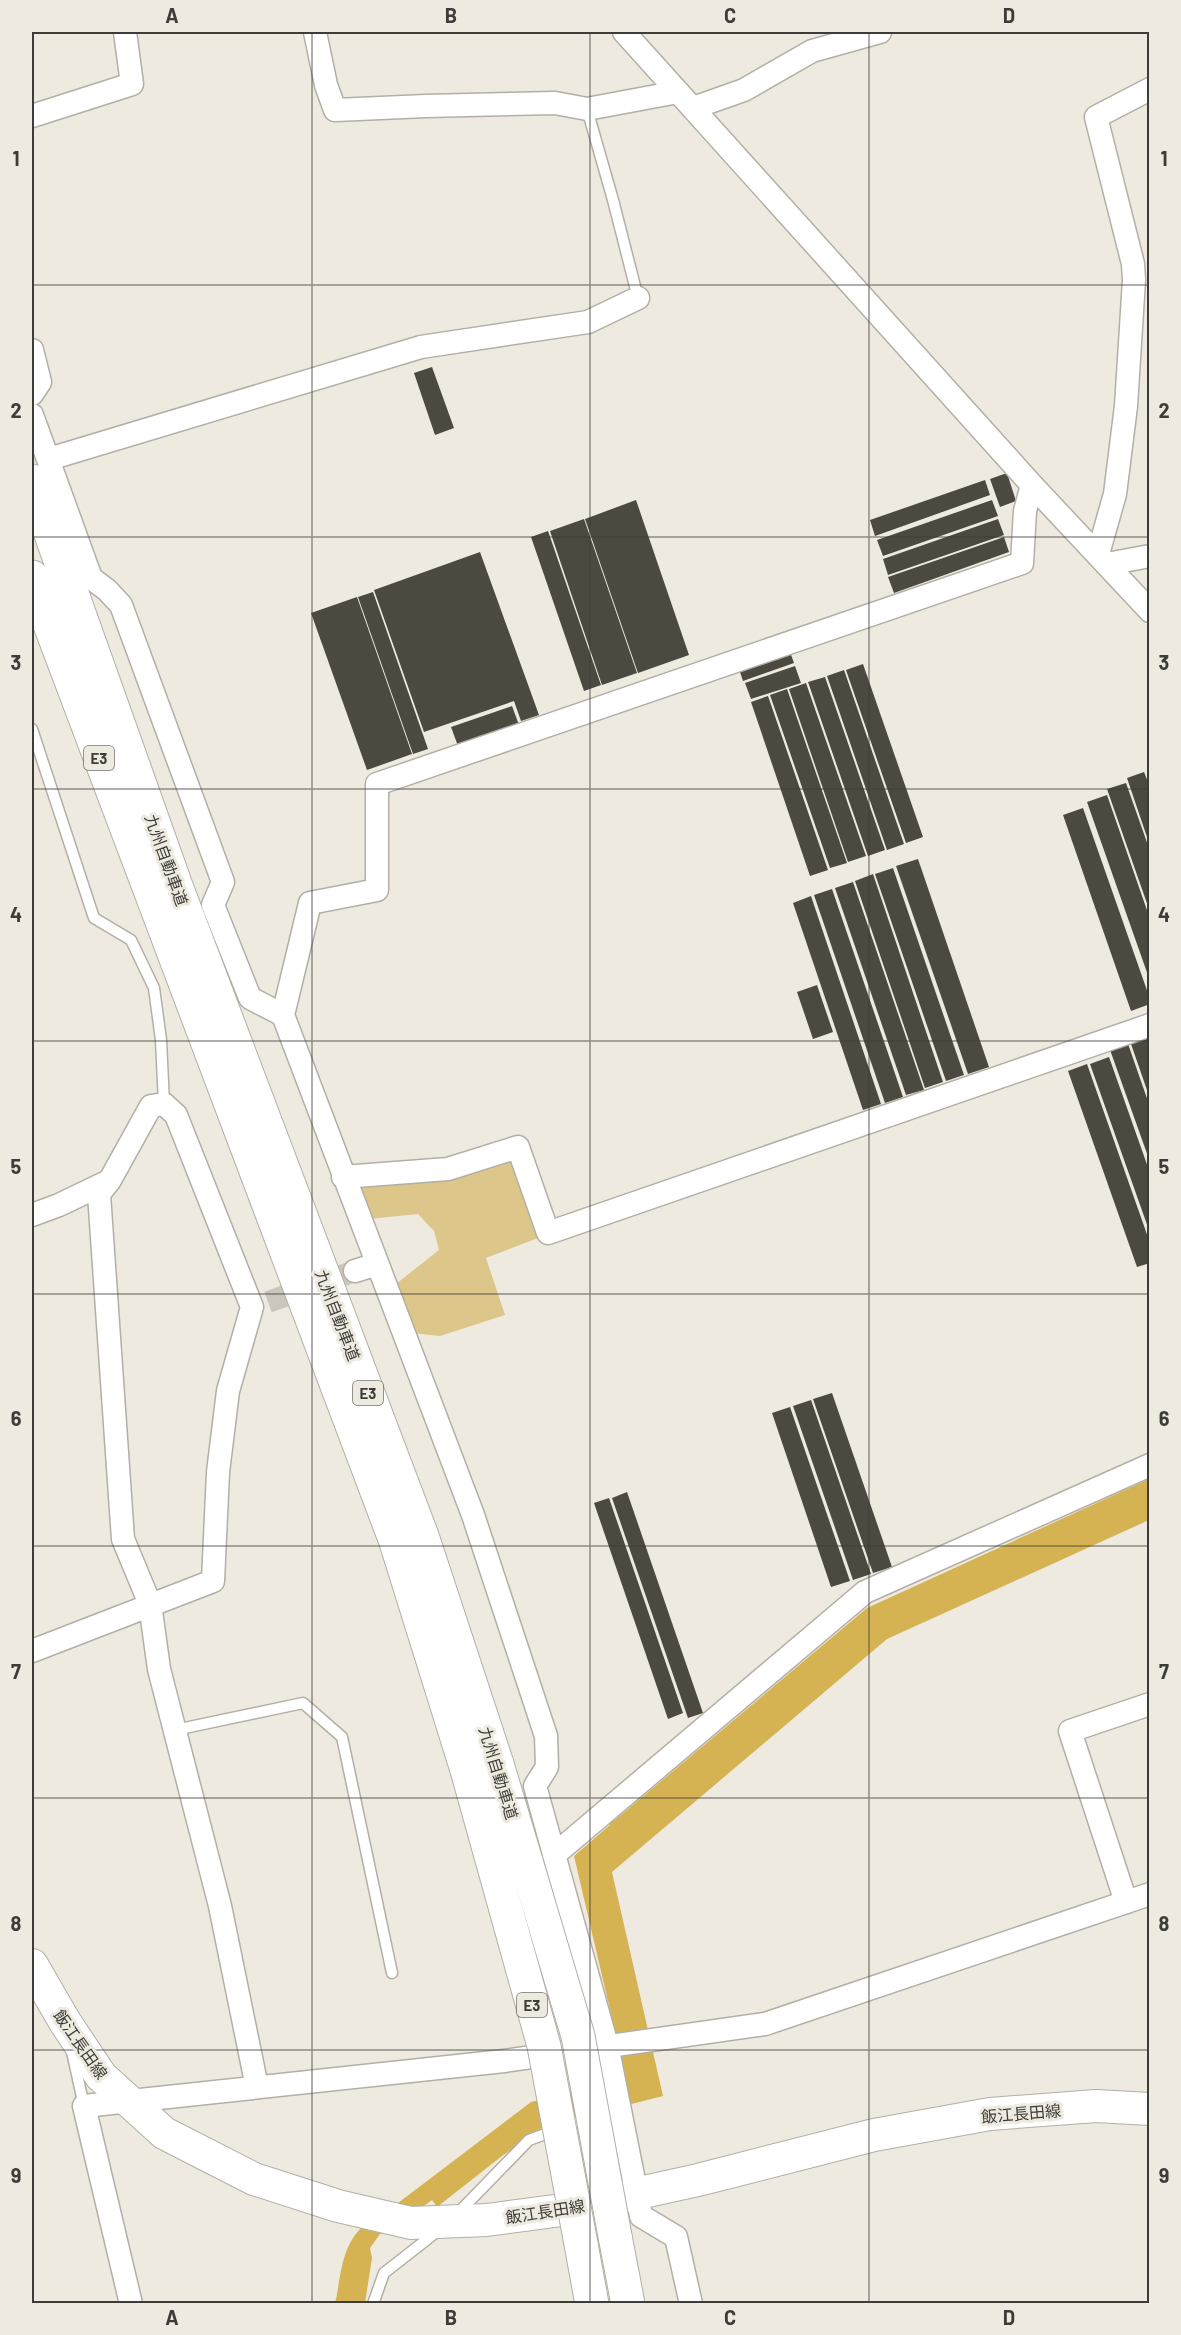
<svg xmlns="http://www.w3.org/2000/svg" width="1181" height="2335" font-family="Barlow,'Noto Sans JP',sans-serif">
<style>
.green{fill:#ddc689}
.water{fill:#d5b353}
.building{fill:#4c4940}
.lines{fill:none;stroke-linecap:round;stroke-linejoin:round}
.minor-tunnel{stroke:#cbc7be;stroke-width:22;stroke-dasharray:22 11;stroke-linecap:butt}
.service-casing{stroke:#b3afa5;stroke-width:13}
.minor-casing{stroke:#b3afa5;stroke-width:25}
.secondary-casing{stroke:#b3afa5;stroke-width:34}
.motorway-casing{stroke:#b3afa5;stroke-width:35}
.service{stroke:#fff;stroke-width:10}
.minor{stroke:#fff;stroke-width:22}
.secondary{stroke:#fff;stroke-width:32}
.motorway{stroke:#fff;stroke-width:33}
.motorway-bridge-casing{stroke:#b3afa5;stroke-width:35;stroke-linecap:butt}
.motorway-bridge{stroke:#fff;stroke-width:33}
.grid{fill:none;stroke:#3e3c38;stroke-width:1.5;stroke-opacity:0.55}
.labels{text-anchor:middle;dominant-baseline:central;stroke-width:6;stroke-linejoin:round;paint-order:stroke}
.shield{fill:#eeeae0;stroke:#73706a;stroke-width:1.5}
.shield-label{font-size:15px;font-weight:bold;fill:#3e3c38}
.street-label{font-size:16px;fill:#3e3c38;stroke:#eeeae0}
.neatline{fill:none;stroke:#3e3c38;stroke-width:2}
.grid-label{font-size:20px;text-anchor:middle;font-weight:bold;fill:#3e3c38}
</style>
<rect width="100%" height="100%" fill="#eeeae0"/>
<path class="green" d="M510 1154 538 1238 486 1258 505 1315 440 1336 412 1333 396 1284 439 1250 434 1231 418 1214 369 1219 356 1186Z"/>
<path class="water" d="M1149 1479V1520L887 1639 612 1872 663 2096 545 2126 502 2156 437 2207 432 2200 388 2232 380 2234 370 2248 372 2258 365 2303 335 2304C342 2271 341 2242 369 2221L373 2222 531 2102 626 2078 574 1856 610 1825 608 1822 612 1819 615 1820 867 1608Z"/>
<g class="building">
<path d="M432 367 454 428 435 435 414 373Z"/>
<path d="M1007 473 1016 501 1000 507 990 479Z"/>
<path d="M985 480 990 495 875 536 870 520Z"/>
<path d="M636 500 689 655 638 673 585 519Z"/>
<path d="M992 500 998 516 883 556 877 540Z"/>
<path d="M584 519 637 673 602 685 550 531Z"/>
<path d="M998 519 1004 535 888 575 883 559Z"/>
<path d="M548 531 601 685 584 691 531 537Z"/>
<path d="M1004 537 1009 552 894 593 888 577Z"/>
<path d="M480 552 539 715 521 721 514 701 424 732 374 590Z"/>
<path d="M373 592 428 749 413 754 358 597Z"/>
<path d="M357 597 412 754 367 770 311 613Z"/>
<path d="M789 649 794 663 743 681 738 666Z"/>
<path d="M863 664 923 837 906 843 846 670Z"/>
<path d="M795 666 801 683 751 699 745 683Z"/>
<path d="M844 670 904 844 887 850 827 676Z"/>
<path d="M825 677 885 850 868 856 808 682Z"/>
<path d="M806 683 866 856 848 862 789 689Z"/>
<path d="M787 689 847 863 830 868 770 695Z"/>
<path d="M768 696 828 870 810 876 751 702Z"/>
<path d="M512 706 519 725 458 746 451 727Z"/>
<path d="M1144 772 1150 787 1149 843 1127 778Z"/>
<path d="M1126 783 1150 851V912L1107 789Z"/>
<path d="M1107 795 1150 919V981L1087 802Z"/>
<path d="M1083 808 1150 999V1004L1131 1011 1063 815Z"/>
<path d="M918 859 989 1067 968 1074 896 866Z"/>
<path d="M893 868 964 1075 946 1081 875 874Z"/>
<path d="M873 874 943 1082 925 1088 855 881Z"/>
<path d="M853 882 924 1090 906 1095 835 888Z"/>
<path d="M832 889 903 1097 885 1103 814 895Z"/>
<path d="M811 896 881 1104 863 1110 793 903Z"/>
<path d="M817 985 833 1032 813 1039 797 992Z"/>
<path d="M1147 1034 1150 1041 1149 1096 1130 1041Z"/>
<path d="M1127 1041 1150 1107V1162L1109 1047Z"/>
<path d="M1109 1057 1150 1173V1233L1090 1064Z"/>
<path d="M1087 1064 1150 1243V1263L1137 1267 1068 1071Z"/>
<path d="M832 1393 892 1567 873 1573 813 1399Z"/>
<path d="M811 1400 871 1574 853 1580 793 1406Z"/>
<path d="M790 1407 850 1581 831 1587 772 1413Z"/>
<path d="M627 1492 703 1713 688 1718 612 1498Z"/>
<path d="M609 1498 683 1713 668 1719 594 1503Z"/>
</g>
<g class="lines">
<path class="minor-tunnel" d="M268 1302 355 1271"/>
<g class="service-casing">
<g id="service">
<path d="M587 109 613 200 638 298"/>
<path d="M32 729 94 918 131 940 154 988 161 1040 164 1104"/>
<path d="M175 1730 303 1703 342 1737 392 1973"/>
<path d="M72 2052 84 2106"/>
<path d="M457 2214 529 2140 589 2118"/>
<path d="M373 2304 384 2273 439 2230"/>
</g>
</g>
<g class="minor-casing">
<g id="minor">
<path d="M315 32 326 85 335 110 426 106 555 103 587 109 678 92"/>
<path d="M624 32 1032 485 1150 611"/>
<path d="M693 108 744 90 812 51 880 32"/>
<path d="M32 116 132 84 125 32"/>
<path d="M32 350 40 382 32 394"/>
<path d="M32 415 91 578 107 590 121 605 223 882 213 905 250 998 283 1015"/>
<path d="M49 459 421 347 588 322 638 298"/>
<path d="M1098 554 1115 494 1126 406 1134 280 1133 264 1096 117 1150 89"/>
<path d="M1107 564 1150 556"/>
<path d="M343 1177 448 1169 518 1147 548 1233 1150 1025"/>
<path d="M32 1215 59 1205 109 1181"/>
<path d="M355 1271 377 1264"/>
<path d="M32 1651 213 1581 218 1472 228 1391 252 1307 176 1115 164 1104 151 1106 110 1180 99 1194 123 1539 150 1604 159 1669 220 1906 257 2087"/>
<path d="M554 1855 865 1592 1150 1465"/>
<path d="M1126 1902 1070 1731 1150 1704"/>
<path d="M131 2304 84 2106 504 2061 765 2024 1150 1894"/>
<path d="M691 2304 676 2237 641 2216 607 2045 535 1786 547 1767 546 1736 473 1515 283 1015 310 903 377 890V784L1022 563 1025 511 1032 485"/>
</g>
</g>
<g class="secondary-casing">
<path id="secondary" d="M32 1965 65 2022 101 2076 164 2133 254 2179 338 2206 411 2223 487 2220 562 2210 698 2180 874 2135 990 2114 1096 2106 1150 2109"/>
</g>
<g class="motorway-casing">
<g id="motorway">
<path d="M32 481 176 886 422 1536 497 1764"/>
<path d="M32 577 396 1542 467 1770"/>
<path d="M615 2236 628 2304"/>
<path d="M581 2244 592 2304"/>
</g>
</g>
<use href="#service" class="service"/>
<use href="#minor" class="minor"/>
<use href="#secondary" class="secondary"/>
<use href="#motorway" class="motorway"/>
<g class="motorway-bridge-casing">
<g id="motorway-bridge">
<path d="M497 1764 578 2036 615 2236"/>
<path d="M467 1770 544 2046 581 2244"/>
</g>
</g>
<use href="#motorway-bridge" class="motorway-bridge"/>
</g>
<path class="grid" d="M312 32V2304M590 32V2304M869 32V2304M32 285H1150M32 537H1150M32 789H1150M32 1041H1150M32 1294H1150M32 1546H1150M32 1798H1150M32 2050H1150"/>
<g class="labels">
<g class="shield">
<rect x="84" y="746" width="30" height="24" rx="4.5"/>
<rect x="353" y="1381" width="30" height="24" rx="4.5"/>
<rect x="517" y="1993" width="30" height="24" rx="4.5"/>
</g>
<g class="shield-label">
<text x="99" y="758">E3</text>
<text x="368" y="1393">E3</text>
<text x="532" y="2005">E3</text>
</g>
<g class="street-label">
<text transform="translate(167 860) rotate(70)">九州自動車道</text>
<text transform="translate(338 1315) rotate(69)">九州自動車道</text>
<text transform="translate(499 1773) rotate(73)">九州自動車道</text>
<text transform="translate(81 2044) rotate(55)">飯江長田線</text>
<text transform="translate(1021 2113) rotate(-5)">飯江長田線</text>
<text transform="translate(545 2211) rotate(-9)">飯江長田線</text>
</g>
</g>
<rect width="1181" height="2335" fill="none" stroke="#eeeae0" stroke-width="66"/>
<rect x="33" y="33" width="1115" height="2269" class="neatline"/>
<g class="grid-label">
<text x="172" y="23">A</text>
<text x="451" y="23">B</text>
<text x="730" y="23">C</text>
<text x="1009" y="23">D</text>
<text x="16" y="166">1</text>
<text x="1164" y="166">1</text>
<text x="16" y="418">2</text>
<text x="1164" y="418">2</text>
<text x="16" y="670">3</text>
<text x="1164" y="670">3</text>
<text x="16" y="922">4</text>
<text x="1164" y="922">4</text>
<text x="16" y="1174">5</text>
<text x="1164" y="1174">5</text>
<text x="16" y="1426">6</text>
<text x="1164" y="1426">6</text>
<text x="16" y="1679">7</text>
<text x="1164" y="1679">7</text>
<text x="16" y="1931">8</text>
<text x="1164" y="1931">8</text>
<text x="16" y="2183">9</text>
<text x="1164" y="2183">9</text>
<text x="172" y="2325">A</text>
<text x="451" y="2325">B</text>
<text x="730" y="2325">C</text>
<text x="1009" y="2325">D</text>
</g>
</svg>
